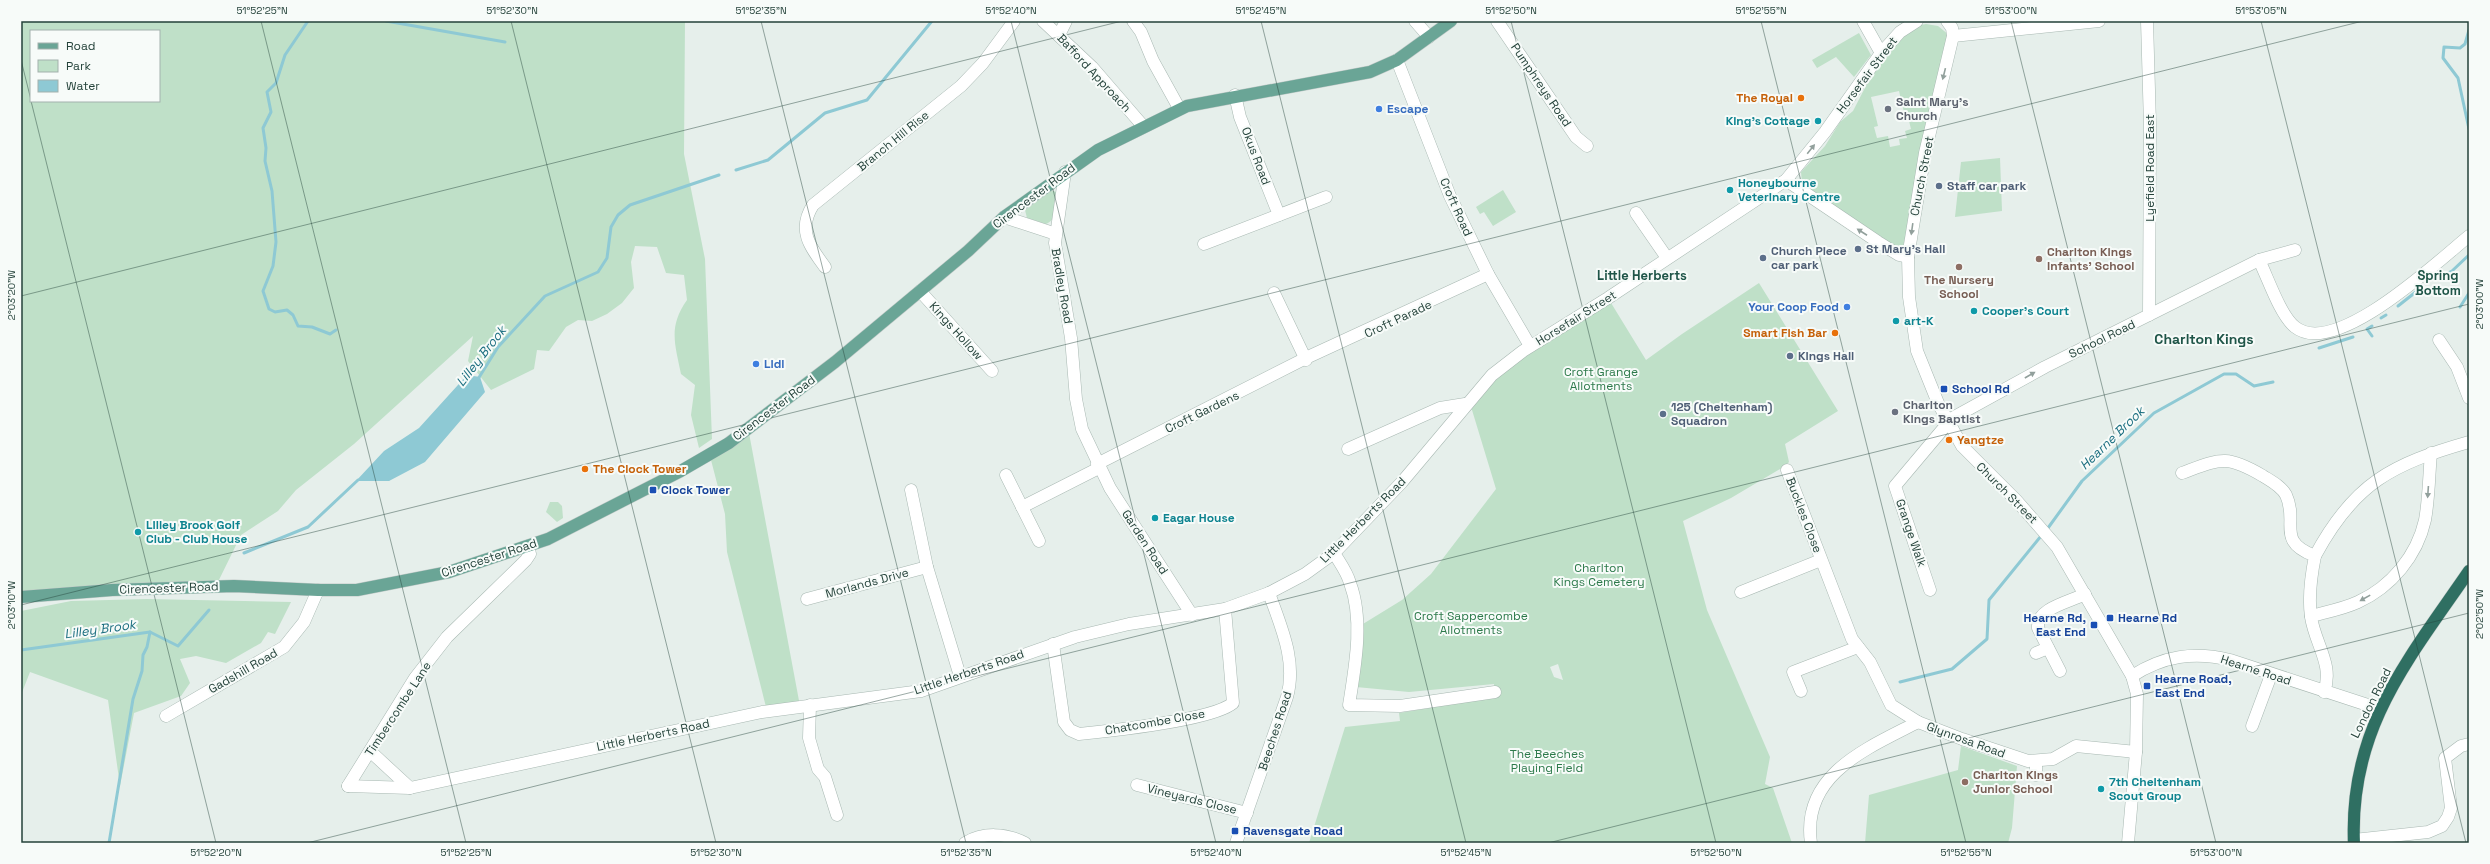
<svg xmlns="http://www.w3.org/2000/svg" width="2490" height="864" font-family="'Space Grotesk',sans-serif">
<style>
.green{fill:#bfe0c8;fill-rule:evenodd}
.water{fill:#8ec9d4}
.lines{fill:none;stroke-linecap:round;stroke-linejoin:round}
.stream{stroke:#8ec9d4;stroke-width:3}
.minor-casing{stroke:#a8b8b2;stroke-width:13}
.major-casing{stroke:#c2cac8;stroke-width:13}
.highway-casing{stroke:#c2cac8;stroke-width:13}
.minor{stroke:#fff;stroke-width:12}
.major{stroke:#6aa596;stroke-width:12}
.highway{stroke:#2f6f62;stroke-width:12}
.oneway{fill:#92a09c}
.ticks{fill:none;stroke:#24423a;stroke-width:1;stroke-opacity:0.45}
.food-dot{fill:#e8710a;stroke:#f7fbf9;stroke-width:1.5}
.shop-dot{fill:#3f7fe0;stroke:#f7fbf9;stroke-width:1.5}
.worship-dot{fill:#6b7280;stroke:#f7fbf9;stroke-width:1.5}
.culture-dot{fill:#0f9aa8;stroke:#f7fbf9;stroke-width:1.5}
.service-dot{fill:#5c6f8a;stroke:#f7fbf9;stroke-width:1.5}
.education-dot{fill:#8d6e63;stroke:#f7fbf9;stroke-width:1.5}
.transit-dot{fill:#1a4fb4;stroke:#f7fbf9;stroke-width:1.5}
.labels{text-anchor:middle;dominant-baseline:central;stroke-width:4;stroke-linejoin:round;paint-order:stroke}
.street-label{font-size:12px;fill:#24423a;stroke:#f7fbf9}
.food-label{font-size:12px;font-weight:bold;fill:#c56008;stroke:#f7fbf9;text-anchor:end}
.worship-label{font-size:12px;font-weight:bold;fill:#5b616d;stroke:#f7fbf9;text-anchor:start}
.shop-label{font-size:12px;font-weight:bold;fill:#366cbe;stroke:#f7fbf9;text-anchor:start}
.culture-label{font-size:12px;font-weight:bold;fill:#0d838f;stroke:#f7fbf9;text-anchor:start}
.service-label{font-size:12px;font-weight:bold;fill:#4e5e75;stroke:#f7fbf9;text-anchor:start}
.education-label{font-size:12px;font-weight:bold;fill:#785e54;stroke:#f7fbf9;text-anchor:start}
.park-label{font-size:12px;fill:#2d7a4b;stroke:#f7fbf9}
.transit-label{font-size:12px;font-weight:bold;fill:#164399;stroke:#f7fbf9;text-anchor:start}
.neighbourhood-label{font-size:13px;font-weight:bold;fill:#1f5548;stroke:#f7fbf9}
.water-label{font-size:13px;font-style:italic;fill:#1c6f80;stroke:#f7fbf9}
.quarter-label{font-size:14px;font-weight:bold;fill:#1f5548;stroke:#f7fbf9}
.neatline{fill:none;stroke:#24423a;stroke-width:1.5}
.ticks-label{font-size:10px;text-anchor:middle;fill:#24423a}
</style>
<rect width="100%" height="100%" fill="#e6efeb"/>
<g class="green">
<path d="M21 21H685L684 154 705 259 712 439 699 448 691 415 695 385 681 374C675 344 668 327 687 300L684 275 666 273 657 247 635 246 631 262 634 288 622 303 607 314 592 321 578 320 566 327 549 351 537 350 534 369 491 390 468 361 473 336 354 444 296 490 278 511 241 535 216 586 21 593ZM31 31H159V101H31Z"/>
<path d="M1926 24 1938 26 1949 35 1903 247 1898 249 1802 183 1801 172 1825 146 1840 122 1853 111 1869 80 1897 43 1912 27ZM1899 91 1906 121H1909L1911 129 1905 131 1907 138 1899 139 1900 145 1890 147 1888 136 1877 138 1874 127 1878 126 1871 97Z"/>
<path d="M1859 33 1871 55 1854 77 1836 57 1817 68 1812 60Z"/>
<path d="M2000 158 2002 211 1955 217 1961 162Z"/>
<path d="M1051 190 1056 192C1060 203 1057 219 1046 224L1027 218 1025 210Z"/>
<path d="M1503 190 1516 212 1493 226 1484 212 1480 214 1476 207Z"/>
<path d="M1759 283 1838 411 1785 444 1789 462 1785 466 1731 498 1683 521 1707 610 1770 757 1765 784 1773 788 1792 843H1309L1345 727 1400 721 1399 713 1495 697 1494 684 1409 692 1356 687 1358 627 1402 600 1431 574 1496 489 1472 410 1465 404 1492 375 1608 298 1646 360 1682 334ZM1558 664 1563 680 1554 677 1550 667Z"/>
<path d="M749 433 800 706 767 711 727 552 725 514 711 460Z"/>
<path d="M550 502H558L562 506 563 518 557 522 546 512Z"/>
<path d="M147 599 291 602 275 634 268 632 261 643 226 663 196 656 180 659 190 683 181 696 134 713 120 786 108 700 30 672 21 695V611L71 601Z"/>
<path d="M1961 746 2017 766 2012 828 2008 843H1865L1869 795 1958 770Z"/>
</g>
<path class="water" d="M467 375 480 377 485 392 425 462 389 481H356L384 451 419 428Z"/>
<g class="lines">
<g class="stream">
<path d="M308 21 285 55 276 83 267 92 271 112 263 128 266 148 265 161 272 191 276 242 273 266 263 291 269 309 275 312 287 310 293 315 298 326 312 327 330 334 336 330"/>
<path d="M386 21 505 42"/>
<path d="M2469 30 2465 44 2460 48 2444 47 2443 58 2458 78 2469 129"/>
<path d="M736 170 768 160 825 113 867 100 932 21"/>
<path d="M2437 278 2452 271 2469 255"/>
<path d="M2398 306 2417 291"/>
<path d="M2460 307 2469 293"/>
<path d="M2381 318 2386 315"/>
<path d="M2372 326 2367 329 2372 336"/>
<path d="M2319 348 2353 337"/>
<path d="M478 379 498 347 545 296 598 272 607 258 611 227 618 215 630 205 719 175"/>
<path d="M2048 528 2082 481 2154 413 2224 374H2236L2254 386 2273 382"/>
<path d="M244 553 308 527 358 480"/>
<path d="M21 650 150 632 178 646 209 610"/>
<path d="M1900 682 1952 669 1987 639 1989 600 2041 536"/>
<path d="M109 843 133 699 142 671 143 655 147 647 150 632"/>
</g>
<g class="minor-casing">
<g id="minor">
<path d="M1043 21 1092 67 1143 126"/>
<path d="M1133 21 1141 32 1153 61 1179 108"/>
<path d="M1415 21 1429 37"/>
<path d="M1497 21 1576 137 1587 146"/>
<path d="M1863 21 1881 53"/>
<path d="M1947 21 1952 28 1953 36 1925 153 1908 257 1909 297 1917 351 1938 403 1962 446 2016 500 2057 547 2132 676 2137 694 2136 752 2128 843"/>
<path d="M2147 21 2150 125 2149 315"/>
<path d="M1059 35 1066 21"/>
<path d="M1953 36 2099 21"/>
<path d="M1397 60 1450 196 1488 274 1530 346"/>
<path d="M1235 95 1240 117 1279 215"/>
<path d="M1065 172 1055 243 1071 338 1076 399 1082 429 1110 488 1192 615"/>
<path d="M1786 180 1878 242 1899 255 1908 257"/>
<path d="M1636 213 1667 258"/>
<path d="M1004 217 1056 234"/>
<path d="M1204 244 1326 197"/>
<path d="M2259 260C2268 278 2280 315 2295 327 2335 359 2438 261 2469 236"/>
<path d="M825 267C810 247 797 230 813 205L961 86 983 63 1014 21"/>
<path d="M920 291 992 371"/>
<path d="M1274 293 1306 360"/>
<path d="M2439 340 2457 367 2469 398"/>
<path d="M1947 421 2045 367 2259 260 2295 250"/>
<path d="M1348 449 1440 408 1465 404"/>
<path d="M1097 464 1308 357 1488 274"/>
<path d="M1787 470 1852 639 1870 662 1891 705 1918 722"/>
<path d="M2182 473C2220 459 2226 454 2263 476 2271 481 2281 486 2286 495 2299 523 2275 541 2315 556 2311 576 2308 596 2311 617 2315 644 2334 665 2324 692"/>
<path d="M1006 475 1039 541"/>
<path d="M911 490 927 567 960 676"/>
<path d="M1022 507 1099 468"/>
<path d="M1334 553C1340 563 1347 572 1350 583 1364 620 1355 667 1349 705L1400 706 1495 692"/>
<path d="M2315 556C2354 483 2392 464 2469 442"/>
<path d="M1930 590 1895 486 1948 423"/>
<path d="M1741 592 1821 560"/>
<path d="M807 599 927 567"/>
<path d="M2311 616C2326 612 2343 609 2358 602 2391 587 2417 556 2425 520 2429 498 2429 475 2431 453"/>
<path d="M1053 644 1064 722 1070 730 1079 734C1109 731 1213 720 1233 703L1225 609"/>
<path d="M2036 653 2048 648"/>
<path d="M2060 671 2038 628C2036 608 2070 602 2085 594"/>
<path d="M2132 676C2163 656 2194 651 2230 660L2380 709"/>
<path d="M1801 691 1793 672 1858 647"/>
<path d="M810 705 809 738 818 769 825 777 837 815"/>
<path d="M166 716 284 647 304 622 318 590"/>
<path d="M2252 726 2271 675"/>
<path d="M371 752 410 788"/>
<path d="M2036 762V775"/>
<path d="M1137 785 1247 813"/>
<path d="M348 786 410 788 762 712 921 691 1075 637 1129 624 1225 609 1269 593 1305 574 1334 553 1402 482 1492 375 1523 351 1608 298 1786 180 1825 132 1881 53 1900 32 1917 21"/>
<path d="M348 786 415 678 447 637 526 560 530 554 528 546"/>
<path d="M2354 840 2428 832 2442 826 2448 817 2451 808 2445 758 2461 746 2469 744"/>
<path d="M965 843C983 832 1006 833 1025 843"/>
<path d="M1236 843 1287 697C1297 661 1281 627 1269 593"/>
<path d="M1811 843C1801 774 1868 748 1918 722L1962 739 2028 761 2053 759 2076 746 2136 752"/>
</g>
</g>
<g class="major-casing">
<path id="major" d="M21 597 112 590 234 586 318 590H357L449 572 548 539 679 472 729 443 835 362 968 251 1004 217 1098 150 1187 106 1370 72 1397 60 1451 21"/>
</g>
<g class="highway-casing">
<path id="highway" d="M2354 843C2349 728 2408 660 2469 571"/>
</g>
<use href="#minor" class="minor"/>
<use href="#major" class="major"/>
<use href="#highway" class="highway"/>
</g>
<defs><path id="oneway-solid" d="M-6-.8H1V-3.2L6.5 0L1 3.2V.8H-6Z"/></defs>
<g class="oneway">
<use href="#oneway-solid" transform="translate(1944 74) rotate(104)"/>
<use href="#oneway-solid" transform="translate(1811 149) rotate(-51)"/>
<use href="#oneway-solid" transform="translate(1912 229) rotate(98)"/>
<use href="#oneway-solid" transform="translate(1862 232) rotate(-147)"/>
<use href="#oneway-solid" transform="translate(2030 375) rotate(-30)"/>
<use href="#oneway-solid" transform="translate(2428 492) rotate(94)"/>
<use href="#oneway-solid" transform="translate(2365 598) rotate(151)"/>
</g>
<path class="ticks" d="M261 21 466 843M511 21 716 843M761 21 966 843M1011 21 1216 843M1261 21 1466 843M1511 21 1716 843M1761 21 1966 843M2011 21 2216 843M2261 21 2466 843M21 60 31 100M31 101 216 843M21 296 1122 21M21 605 2363 21M307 843 2469 304M1548 843 2469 613"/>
<g class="food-dot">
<circle cx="1801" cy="98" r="4"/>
<circle cx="1835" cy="333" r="4"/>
<circle cx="1949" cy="440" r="4"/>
<circle cx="585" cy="469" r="4"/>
</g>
<g class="shop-dot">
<circle cx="1379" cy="109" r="4"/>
<circle cx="1847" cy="307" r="4"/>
<circle cx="756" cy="364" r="4"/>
</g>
<g class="worship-dot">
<circle cx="1888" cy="109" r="4"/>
<circle cx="1895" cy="412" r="4"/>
</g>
<g class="culture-dot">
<circle cx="1818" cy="121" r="4"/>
<circle cx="1730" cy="190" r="4"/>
<circle cx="1974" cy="311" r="4"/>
<circle cx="1896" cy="321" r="4"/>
<circle cx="1155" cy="518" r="4"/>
<circle cx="138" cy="532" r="4"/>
<circle cx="2101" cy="789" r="4"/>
</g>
<g class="service-dot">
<circle cx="1939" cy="186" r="4"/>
<circle cx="1858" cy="249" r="4"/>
<circle cx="1763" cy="258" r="4"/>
<circle cx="1790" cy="356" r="4"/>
<circle cx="1663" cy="414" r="4"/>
</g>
<g class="education-dot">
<circle cx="2039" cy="259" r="4"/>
<circle cx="1959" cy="267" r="4"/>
<circle cx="1965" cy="782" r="4"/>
</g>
<g class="transit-dot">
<rect x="1940" y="385" width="8" height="8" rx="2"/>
<rect x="649" y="486" width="8" height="8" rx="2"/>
<rect x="2106" y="614" width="8" height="8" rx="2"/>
<rect x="2090" y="621" width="8" height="8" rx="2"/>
<rect x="2143" y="682" width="8" height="8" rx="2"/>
<rect x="1231" y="827" width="8" height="8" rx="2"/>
</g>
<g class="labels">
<g class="street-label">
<text transform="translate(1094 73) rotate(47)">Bafford Approach</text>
<text transform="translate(1867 75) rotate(-53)">Horsefair Street</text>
<text transform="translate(1541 85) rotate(56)">Pumphreys Road</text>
<text transform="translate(893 141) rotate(-39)">Branch Hill Rise</text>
<text transform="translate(1256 156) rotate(69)">Okus Road</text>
<text transform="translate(2150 168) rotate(-90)">Lyefield Road East</text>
<text transform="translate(1922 176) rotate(-79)">Church Street</text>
<text transform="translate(1034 196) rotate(-37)">Cirencester Road</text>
<text transform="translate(1456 207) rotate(66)">Croft Road</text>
<text transform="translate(1062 286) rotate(80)">Bradley Road</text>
<text transform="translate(1576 318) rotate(-32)">Horsefair Street</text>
<text transform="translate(1398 319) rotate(-25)">Croft Parade</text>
<text transform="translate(956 331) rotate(48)">Kings Hollow</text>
<text transform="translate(2102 339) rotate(-26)">School Road</text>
<text transform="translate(774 408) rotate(-37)">Cirencester Road</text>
<text transform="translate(1202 412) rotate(-26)">Croft Gardens</text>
<text transform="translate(2007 493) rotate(45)">Church Street</text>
<text transform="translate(1804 515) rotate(69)">Buckles Close</text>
<text transform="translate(1363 520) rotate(-45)">Little Herberts Road</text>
<text transform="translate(1911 533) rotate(71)">Grange Walk</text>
<text transform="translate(1145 542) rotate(57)">Garden Road</text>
<text transform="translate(489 558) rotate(-18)">Cirencester Road</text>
<text transform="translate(867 583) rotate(-15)">Morlands Drive</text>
<text transform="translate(169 588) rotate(-2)">Cirencester Road</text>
<text transform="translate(2256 670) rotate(18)">Hearne Road</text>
<text transform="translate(243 671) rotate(-30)">Gadshill Road</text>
<text transform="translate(969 672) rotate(-19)">Little Herberts Road</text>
<text transform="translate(2371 703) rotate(-64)">London Road</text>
<text transform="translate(398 709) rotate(-57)">Timbercombe Lane</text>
<text transform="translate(1155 722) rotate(-10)">Chatcombe Close</text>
<text transform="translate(1275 731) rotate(-72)">Beeches Road</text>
<text transform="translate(653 735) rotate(-12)">Little Herberts Road</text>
<text transform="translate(1966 740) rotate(20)">Glynrosa Road</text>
<text transform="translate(1192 799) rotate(14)">Vineyards Close</text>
</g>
<g class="food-label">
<text x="1793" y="98">The Royal</text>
<text x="1827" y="333">Smart Fish Bar</text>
<text x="1957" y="440" text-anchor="start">Yangtze</text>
<text x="593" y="469" text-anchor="start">The Clock Tower</text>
</g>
<g class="worship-label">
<text x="1896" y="102">Saint Mary's<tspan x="1896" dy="14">Church</tspan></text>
<text x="1903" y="405">Charlton<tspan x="1903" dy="14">Kings Baptist</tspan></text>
</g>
<g class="shop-label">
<text x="1387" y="109">Escape</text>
<text x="1839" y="307" text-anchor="end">Your Coop Food</text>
<text x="764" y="364">Lidl</text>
</g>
<g class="culture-label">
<text x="1810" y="121" text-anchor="end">King's Cottage</text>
<text x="1738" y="183">Honeybourne<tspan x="1738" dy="14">Veterinary Centre</tspan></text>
<text x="1982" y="311">Cooper's Court</text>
<text x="1904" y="321">art-K</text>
<text x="1163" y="518">Eagar House</text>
<text x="146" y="525">Lilley Brook Golf<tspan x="146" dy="14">Club - Club House</tspan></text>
<text x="2109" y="782">7th Cheltenham<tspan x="2109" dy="14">Scout Group</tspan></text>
</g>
<g class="service-label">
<text x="1947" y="186">Staff car park</text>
<text x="1866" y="249">St Mary's Hall</text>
<text x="1771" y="251">Church Piece<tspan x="1771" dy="14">car park</tspan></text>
<text x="1798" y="356">Kings Hall</text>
<text x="1671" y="407">125 (Cheltenham)<tspan x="1671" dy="14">Squadron</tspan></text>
</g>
<g class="education-label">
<text x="2047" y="252">Charlton Kings<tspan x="2047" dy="14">Infants' School</tspan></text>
<text x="1959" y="280" text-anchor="middle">The Nursery<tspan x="1959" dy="14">School</tspan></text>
<text x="1973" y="775">Charlton Kings<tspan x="1973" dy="14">Junior School</tspan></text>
</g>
<g class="park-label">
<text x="1601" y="372">Croft Grange<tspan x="1601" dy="14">Allotments</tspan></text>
<text x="1599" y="568">Charlton<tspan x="1599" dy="14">Kings Cemetery</tspan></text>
<text x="1471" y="616">Croft Sappercombe<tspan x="1471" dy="14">Allotments</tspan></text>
<text x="1547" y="754">The Beeches<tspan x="1547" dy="14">Playing Field</tspan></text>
</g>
<g class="transit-label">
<text x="1952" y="389">School Rd</text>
<text x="661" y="490">Clock Tower</text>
<text x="2086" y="618" text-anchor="end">Hearne Rd,<tspan x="2086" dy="14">East End</tspan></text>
<text x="2118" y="618">Hearne Rd</text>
<text x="2155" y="679">Hearne Road,<tspan x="2155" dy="14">East End</tspan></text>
<text x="1243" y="831">Ravensgate Road</text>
</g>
<g class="neighbourhood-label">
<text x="1642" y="275">Little Herberts</text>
<text x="2438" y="275">Spring<tspan x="2438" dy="15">Bottom</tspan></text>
</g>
<g class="water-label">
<text transform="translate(481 356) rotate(-52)">Lilley Brook</text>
<text transform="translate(2112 438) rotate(-44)">Hearne Brook</text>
<text transform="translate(100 629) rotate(-8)">Lilley Brook</text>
</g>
<g class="quarter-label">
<text x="2204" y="339">Charlton Kings</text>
</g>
</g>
<rect width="2490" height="864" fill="none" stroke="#f7fbf9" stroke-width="44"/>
<rect x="30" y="30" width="130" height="72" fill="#f7fbf9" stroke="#a3b1ad"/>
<rect x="38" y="43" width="20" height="6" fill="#6aa596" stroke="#a3b1ad"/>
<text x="66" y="50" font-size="12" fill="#24423a">Road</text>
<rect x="38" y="60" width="20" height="12" fill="#bfe0c8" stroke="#a3b1ad"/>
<text x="66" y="70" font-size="12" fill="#24423a">Park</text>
<rect x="38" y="80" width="20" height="12" fill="#8ec9d4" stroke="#a3b1ad"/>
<text x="66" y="90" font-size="12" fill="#24423a">Water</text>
<rect x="22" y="22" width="2446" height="820" class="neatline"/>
<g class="ticks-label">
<text x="262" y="14">51°52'25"N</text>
<text x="512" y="14">51°52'30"N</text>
<text x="761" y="14">51°52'35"N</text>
<text x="1011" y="14">51°52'40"N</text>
<text x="1261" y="14">51°52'45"N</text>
<text x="1511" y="14">51°52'50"N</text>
<text x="1761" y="14">51°52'55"N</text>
<text x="2011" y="14">51°53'00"N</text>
<text x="2261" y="14">51°53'05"N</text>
<text transform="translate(11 295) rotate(-90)" y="4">2°03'20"W</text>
<text transform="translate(2479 304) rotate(-90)" y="4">2°03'00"W</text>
<text transform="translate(11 605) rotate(-90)" y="4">2°03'10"W</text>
<text transform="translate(2479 614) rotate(-90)" y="4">2°02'50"W</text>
<text x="216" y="856">51°52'20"N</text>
<text x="466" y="856">51°52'25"N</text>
<text x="716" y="856">51°52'30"N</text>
<text x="966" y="856">51°52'35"N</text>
<text x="1216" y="856">51°52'40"N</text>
<text x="1466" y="856">51°52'45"N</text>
<text x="1716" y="856">51°52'50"N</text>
<text x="1966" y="856">51°52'55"N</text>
<text x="2216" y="856">51°53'00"N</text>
</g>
</svg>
